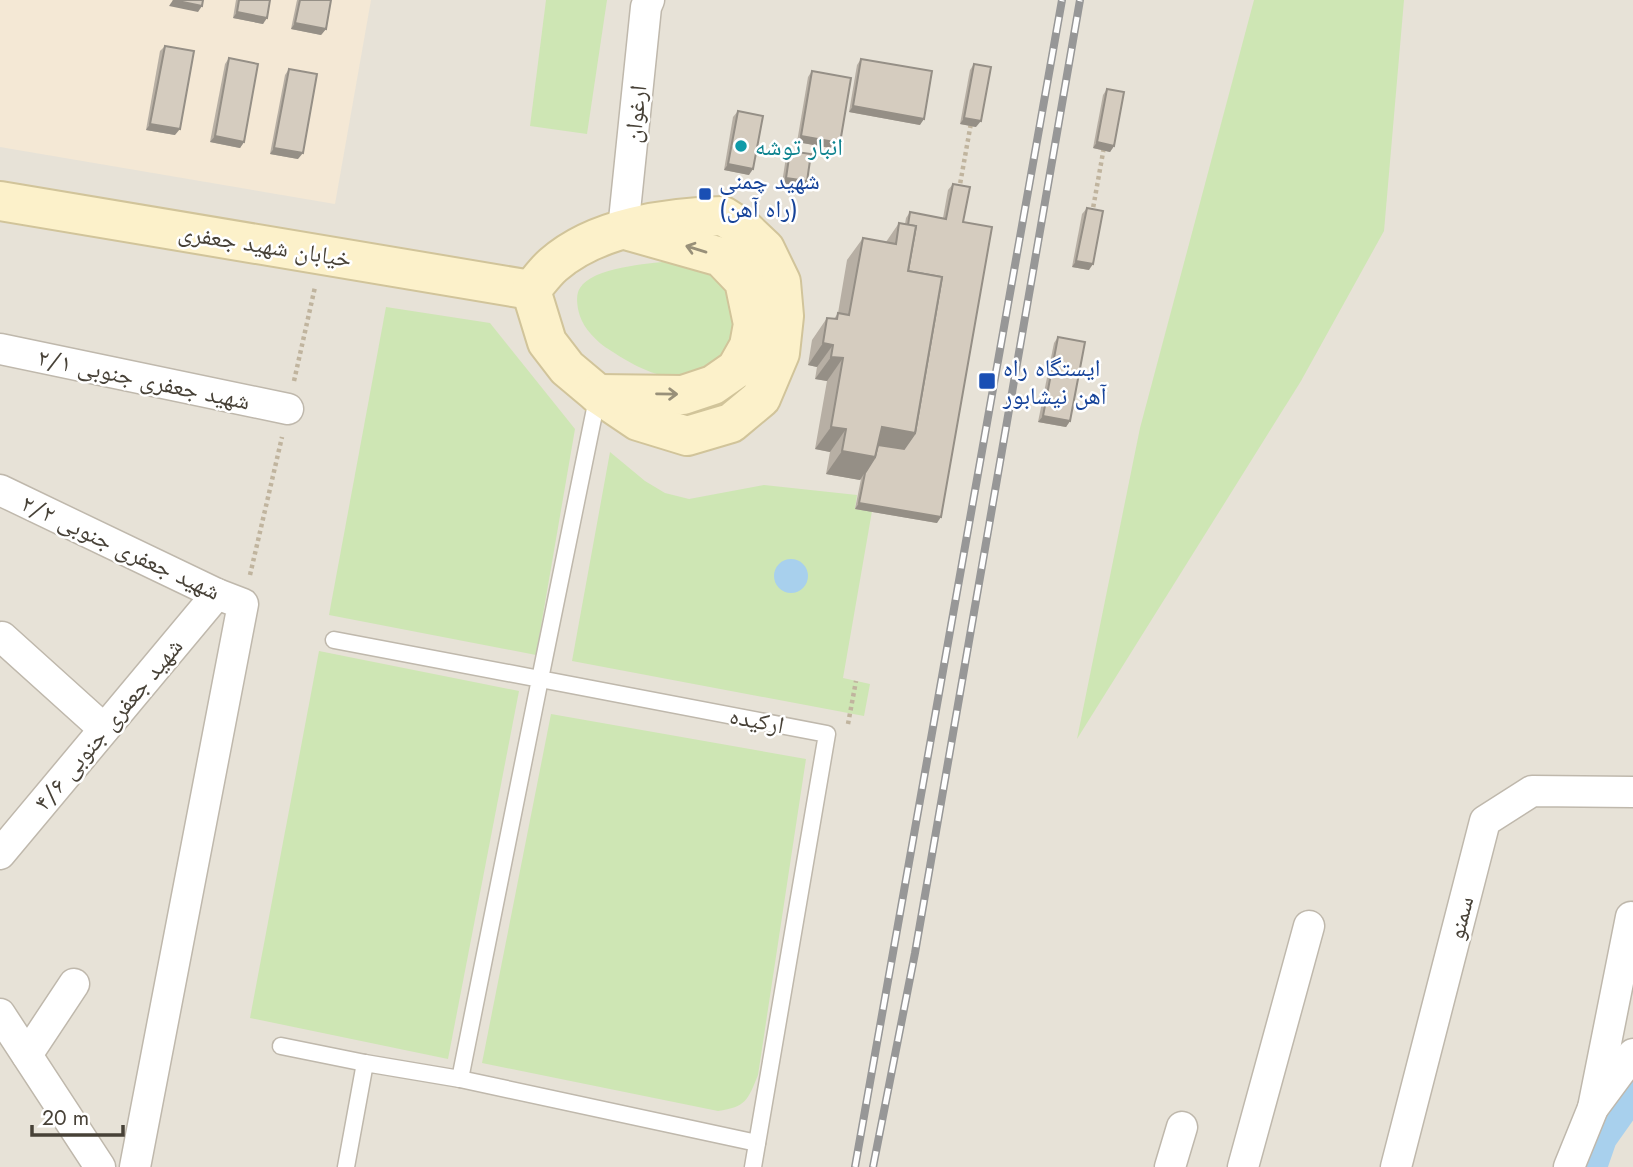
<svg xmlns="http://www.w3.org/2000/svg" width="1633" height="1167" font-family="Jost,'Noto Naskh Arabic',sans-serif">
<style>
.residential{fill:#e7e2d7}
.commercial{fill:#f4e8d5}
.green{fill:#cee6b4}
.water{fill:#a8d0ed}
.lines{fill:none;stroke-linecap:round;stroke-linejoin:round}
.canal{stroke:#a8d0ed;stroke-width:32}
.lane-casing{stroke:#bfb8ac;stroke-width:19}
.street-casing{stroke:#bfb8ac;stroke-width:33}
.secondary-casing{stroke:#d1c49a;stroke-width:42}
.path{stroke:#c0b49e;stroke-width:4.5;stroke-dasharray:3.5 3.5;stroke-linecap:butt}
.lane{stroke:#fff;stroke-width:16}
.street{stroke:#fff;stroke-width:30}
.secondary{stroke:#fcf1ca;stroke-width:38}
.rail-casing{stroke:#979797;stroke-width:8}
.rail{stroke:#fff;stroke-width:5;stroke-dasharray:16;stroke-linecap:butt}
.wall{fill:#b7afa4}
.shaded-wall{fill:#958f86}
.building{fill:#d5ccbf;stroke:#958f86;stroke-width:2}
.oneway{stroke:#989079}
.culture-dot{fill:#0f9aa8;stroke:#fff;stroke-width:2.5}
.transit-dot{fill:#1a4fb4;stroke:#fff;stroke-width:2.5}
.labels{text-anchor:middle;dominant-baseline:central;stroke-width:5;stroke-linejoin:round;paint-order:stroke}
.street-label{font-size:24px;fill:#474137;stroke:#fff}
.culture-label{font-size:24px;fill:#0d838f;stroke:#fff;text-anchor:start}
.transit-label{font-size:24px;fill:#164399;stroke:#fff;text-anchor:start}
</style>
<rect width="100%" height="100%" fill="#f4f1e9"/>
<rect class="residential" x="0" y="0" width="1633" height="1167"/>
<path class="commercial" d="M0 0H371L335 204 0 147Z"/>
<g class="green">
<path d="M546 0H607L587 134 530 126Z"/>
<path d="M1254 0H1404L1384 231 1301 381 1077 739 1140 428Z"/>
<path d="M670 261C682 264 701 266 711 274 761 313 729 382 667 376 647 374 622 358 605 347 592 337 581 325 578 309 577 302 576 294 580 288 593 267 648 264 670 261Z"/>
<path d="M386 307 490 323 575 429 536 655 329 615Z"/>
<path d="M610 452 645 481 665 493 689 499 764 485 857 495 855 509 872 511 843 678 870 684 864 716 572 661Z"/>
<path d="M319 651 519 691 448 1059 250 1018Z"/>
<path d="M551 714 806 759 758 1075C748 1100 746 1107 718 1111L482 1063Z"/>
</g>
<circle class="water" cx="791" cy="576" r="17"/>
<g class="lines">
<path class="canal" d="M1591 1167 1601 1138 1633 1093"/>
<g class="lane-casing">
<g id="lane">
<path d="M598 394 540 679 827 734 753 1167"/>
<path d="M334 640 540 679 460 1079 757 1143"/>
<path d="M281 1046 365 1063"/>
<path d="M346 1167 365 1063 460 1079"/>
</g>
</g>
<g class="street-casing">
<g id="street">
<path d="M623 230 646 7 649 0"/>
<path d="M0 349 288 409"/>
<path d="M0 490 217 594 243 604 135 1167"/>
<path d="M2 637 104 729"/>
<path d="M0 854 217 594"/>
<path d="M0 1014 100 1167"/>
<path d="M27 1055 74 984"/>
<path d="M1593 1108 1631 917"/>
<path d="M1170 1167 1182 1127"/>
<path d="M1243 1167 1309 926"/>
<path d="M1396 1167 1485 821 1532 791 1633 792"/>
<path d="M1569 1167 1593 1108 1633 1054"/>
</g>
</g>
<g class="secondary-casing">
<g id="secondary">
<path d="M0 201 531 290"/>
<path d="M723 216 745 230 765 249 781 282 784 316 780 353 761 398 731 423 687 436 638 421 598 394 567 368 547 342 531 290C538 282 545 272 553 265 596 227 668 217 723 216Z"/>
<path d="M598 394 683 395 713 385 736 369 749 346 753 324 744 281 721 257 629 231"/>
</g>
</g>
<g class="path">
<path d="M959 190 971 123"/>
<path d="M1092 214 1104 147"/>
<path d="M294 381 315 287"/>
<path d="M250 575 282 437"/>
<path d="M848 724 856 681"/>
</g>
<use href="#lane" class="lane"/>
<use href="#street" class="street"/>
<use href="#secondary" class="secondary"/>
<g class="rail-casing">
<g id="rail">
<path d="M855 1167 1062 0"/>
<path d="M873 1167 915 953 1080 0"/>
</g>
</g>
<use href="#rail" class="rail"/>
</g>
<g class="wall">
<path d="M236 0H270L263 24 233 18Z"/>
<path d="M297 0H331L326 29 321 35 291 29Z"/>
<path d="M165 46 175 135 146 130 160 51Z"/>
<path d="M229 58 244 142 240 148 210 142 225 64Z"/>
<path d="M861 59 920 125 849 112 857 65Z"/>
<path d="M974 64 976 127 960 124 970 70Z"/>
<path d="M289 69 298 159 270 154 285 75Z"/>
<path d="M812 71 840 143 836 149 797 142 808 77Z"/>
<path d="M1107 89 1114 146 1110 152 1093 148 1103 95Z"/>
<path d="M738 111 749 175 724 170 733 117Z"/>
<path d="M790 151 807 181 803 187 782 183 786 157Z"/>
<path d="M953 184 963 222 937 523 855 509 861 479 860 480 826 474 830 452 815 449 827 381 815 379 817 367 808 365 812 340 827 318 834 319 838 313 847 260 863 238 886 242 899 223 905 224 906 218 910 212 943 218 948 190Z"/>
<path d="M1087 208 1089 270 1072 267 1082 214Z"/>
<path d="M1058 337 1070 421 1066 427 1038 422 1054 343Z"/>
</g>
<g class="shaded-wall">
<path d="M173 0 202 6 198 12 169 6Z"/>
<path d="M237 12 267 18 263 24 233 18Z"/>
<path d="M295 23 326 29 321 35 291 29Z"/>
<path d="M853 106 924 119 920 125 849 112Z"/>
<path d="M964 118 981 121 976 127 960 124Z"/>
<path d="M150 124 180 129 175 135 146 130Z"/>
<path d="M215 136 244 142 240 148 210 142Z"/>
<path d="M801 136 840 143 836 149 797 142Z"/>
<path d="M1097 142 1114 146 1110 152 1093 148Z"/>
<path d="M274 148 303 153 298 159 270 154Z"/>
<path d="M728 164 753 169 749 175 724 170Z"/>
<path d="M786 178 807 181 803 187 782 183Z"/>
<path d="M1076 261 1093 264 1089 270 1072 267Z"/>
<path d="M823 343 833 345 817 367 808 365Z"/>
<path d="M831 357 843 358 827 381 815 379Z"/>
<path d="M1043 416 1070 421 1066 427 1038 422Z"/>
<path d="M831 427 846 429 830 452 815 449Z"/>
<path d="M882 427 915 433 899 455 870 444Z"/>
<path d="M842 451 875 457 860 480 826 474Z"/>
<path d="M859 503 941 517 937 523 855 509Z"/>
</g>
<g class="building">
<path d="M173 0H203L202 6Z"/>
<path d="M239 0H270L267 18 237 12Z"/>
<path d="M300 0H331L326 29 295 23Z"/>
<path d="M165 46 194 51 180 129 150 124Z"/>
<path d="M229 58 258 64 244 142 215 136Z"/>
<path d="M861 59 932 71 924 119 853 106Z"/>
<path d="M974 64 991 67 981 121 964 118Z"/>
<path d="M289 69 317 74 303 153 274 148Z"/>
<path d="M812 71 851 78 840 143 801 136Z"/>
<path d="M1107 89 1124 92 1114 146 1097 142Z"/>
<path d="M738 111 763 116 753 169 728 164Z"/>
<path d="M790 151 811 154 807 181 786 178Z"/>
<path d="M953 184 970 187 963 222 992 227 941 517 859 503 865 473 875 457 878 445 904 449 915 433 942 277 908 271 916 226 908 225 910 212 946 219Z"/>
<path d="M1087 208 1103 211 1093 264 1076 261Z"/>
<path d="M899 223 916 226 908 271 942 277 915 433 882 427 875 457 842 451 846 429 831 427 843 358 831 357 833 345 823 343 827 318 837 319 838 313 849 315 863 238 896 244Z"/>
<path d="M1058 337 1085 342 1070 421 1043 416Z"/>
</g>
<defs><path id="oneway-shaft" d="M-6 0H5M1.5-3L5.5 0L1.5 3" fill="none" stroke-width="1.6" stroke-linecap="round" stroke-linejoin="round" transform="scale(1.75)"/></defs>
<g class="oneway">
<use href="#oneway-shaft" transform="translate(696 249) rotate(-163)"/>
<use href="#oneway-shaft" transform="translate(667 394) rotate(1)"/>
</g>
<circle class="culture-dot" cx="741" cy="146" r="7"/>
<g class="transit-dot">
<rect x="698" y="187" width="14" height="14" rx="3.5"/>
<rect x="978" y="372" width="18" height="18" rx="3.5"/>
</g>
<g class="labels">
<g class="street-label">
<text transform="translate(635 114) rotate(-84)">ارغوان</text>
<text transform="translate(265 245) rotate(9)">خیابان شهید جعفری</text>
<text transform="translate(144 379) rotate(12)">شهید جعفری جنوبی ۲/۱</text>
<text transform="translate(121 547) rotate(25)">شهید جعفری جنوبی ۲/۲</text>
<text transform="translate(757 720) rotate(11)">ارکیده</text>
<text transform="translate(108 724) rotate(-50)">شهید جعفری جنوبی ۴/۶</text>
<text transform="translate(1460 918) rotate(-76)">سمنو</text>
</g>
<g class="culture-label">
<text x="755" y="146">انبار توشه</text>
</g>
<g class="transit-label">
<text x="719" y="180">شهید چمنی<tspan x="719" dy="28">(راه آهن)</tspan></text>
<text x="1003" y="367">ایستگاه راه‌<tspan x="1003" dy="28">آهن نیشابور</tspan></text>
</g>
</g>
<path d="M32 1125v10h91v-10" fill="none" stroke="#474137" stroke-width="3.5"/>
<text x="42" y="1125" font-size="21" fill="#474137" stroke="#ffffff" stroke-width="5" paint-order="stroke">20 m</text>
</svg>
